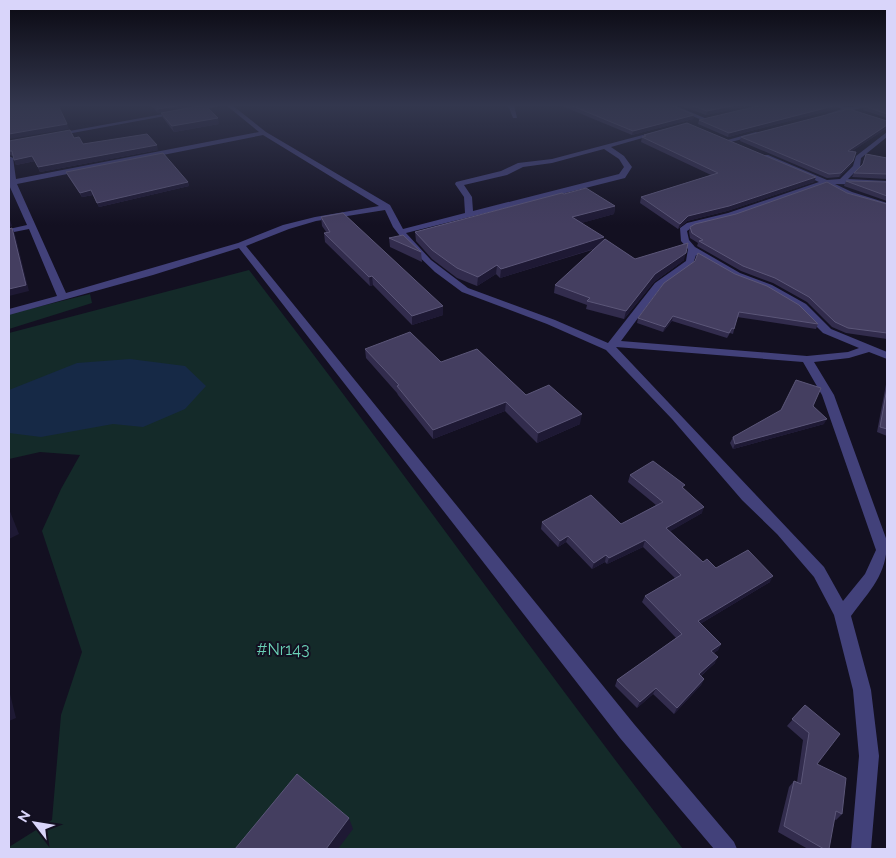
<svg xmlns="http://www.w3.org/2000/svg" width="896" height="858" font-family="Raleway,sans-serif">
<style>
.green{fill:#142a29}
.water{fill:#162946}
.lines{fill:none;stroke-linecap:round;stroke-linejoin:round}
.lane{fill:#42417a;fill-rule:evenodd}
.street{fill:#42417a;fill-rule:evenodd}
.wall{fill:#322c4d}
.shaded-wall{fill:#1e1934}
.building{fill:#443e60;stroke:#5b5678}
.labels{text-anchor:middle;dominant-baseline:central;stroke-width:4;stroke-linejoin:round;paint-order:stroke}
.near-park-label{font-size:16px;fill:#6ad1b6;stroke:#131021}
</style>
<rect width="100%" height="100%" fill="#131021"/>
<g class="green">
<path d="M249 270C396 461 536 658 683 849H9V847L52 820 61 715 82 652 42 531 61 489 80 455 40 452 9 459V333Z"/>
<path d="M90 294 92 303 9 329V314Z"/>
</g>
<path class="water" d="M130 359 185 366 206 386 185 409 143 427 113 424 41 437 9 433V390L77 363Z"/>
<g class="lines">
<path class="lane" d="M508 105H514L517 118H513Z"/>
<g class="street">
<path d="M213 105H225L56 136 53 134Z"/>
<path d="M226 105H232L266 132 390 205 403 229 465 213 464 197 455 184 456 182 501 171 518 163 552 159 688 123V125L611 147 624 156 632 167 625 178 406 233 431 260 468 288 555 320 608 343 655 283 686 261 688 249 681 241 680 228 687 223 728 213 819 182 764 157V155H768L827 180 840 179 853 166 856 156 887 132V137L861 158 860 167 848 179 887 181V185L835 184 852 192 887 203V208L846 196 825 185 734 217 693 227 687 231 689 240 695 247 740 273 772 285 806 304 831 329 887 352V359L869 352 849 358 814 362 834 395 887 541C887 575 870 590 851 616L871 690 879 756 871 849H851L859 756 853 690 834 615 814 577 777 534 742 500 672 419 606 350 547 324 462 292 435 272 407 245 393 227 385 210 316 221 289 229 246 246 634 724 734 842 737 849H714L620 738 239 248 153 275 9 315V309L57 296 29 229 9 233V229L27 225 9 185V156L13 158 16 179 259 132ZM263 135 379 206 315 217 283 225 238 243 66 293 17 184ZM604 149 619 159 624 167 619 174 473 211 472 197 464 185 507 175 523 167 552 163ZM696 255 734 277 766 289 798 308 823 333 859 348 848 352 807 356 621 341 661 287 693 264ZM616 347 803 362 822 395 876 550 865 574 843 601 824 567Z"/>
<path d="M666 105H674L707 119 702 120Z"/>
<path d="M831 105 848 107 875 105 827 116V114L842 109Z"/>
<path d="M756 132 759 134 758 135 727 143 724 141Z"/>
</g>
</g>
<g class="wall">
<path d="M151 105H201L219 124 174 132 163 118 161 113 185 108 158 113Z"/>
<path d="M560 105H671L694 115 693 119 632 135Z"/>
<path d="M678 105H752L706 115Z"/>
<path d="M837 105 835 109 728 137 698 124 699 120Z"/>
<path d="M887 105V118L863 110 864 106Z"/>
<path d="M887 121V128L852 151 851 165 839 177 827 178 740 141 741 137Z"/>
<path d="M644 135 816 177 814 182 727 211 687 221 678 229 640 203 641 197 711 175 641 142 642 137H643Z"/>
<path d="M74 138 83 144 158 150 40 172 35 161 16 165 13 156 9 155V141Z"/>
<path d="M866 154 887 158V180V179L852 177 854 173 862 165Z"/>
<path d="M66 172 188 182 189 186 99 207 93 195 82 197 68 176Z"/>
<path d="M846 181 887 182V201L844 186Z"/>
<path d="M847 193 887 204V339L846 333 832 327 807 302 773 283 741 271 697 246 698 243 690 238 689 232 690 227Z"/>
<path d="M564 194 615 206 614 214 581 223 604 240 635 259 684 260 654 282 624 319 586 309 587 305 554 293 555 285 595 249 500 278 496 274 477 286 457 278 432 259 416 241 415 232Z"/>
<path d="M321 217 443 315 412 325 373 285 370 286 325 242 324 233H327L322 226Z"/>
<path d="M389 238 421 252 422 262 390 247Z"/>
<path d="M735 274 818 324 816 329 737 317 733 334 730 333 727 338 672 321 663 332 637 323 638 318Z"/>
<path d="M365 349 441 362 526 395 580 424 537 443 505 411 433 439 398 395 397 393 366 358Z"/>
<path d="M887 379V436L877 432Z"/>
<path d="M813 406 824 424 733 449 730 443 733 437Z"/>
<path d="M630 475 683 488 702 513 670 531 703 562 716 568 770 582 700 624 721 644 718 650 714 653 715 663 701 676 704 679 701 685 674 714 653 694 637 708 615 686 617 680 676 638 642 602 645 596 675 578 643 547 607 564 605 562 592 569 566 542 558 547 541 529 542 522 621 524 656 505 628 482Z"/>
<path d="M805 705 817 764 842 814 836 820 834 819 829 849H808L778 832 789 787 794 781 797 782 803 740 787 726Z"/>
</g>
<g class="shaded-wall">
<path d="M183 105H201L158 113 157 109Z"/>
<path d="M736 105H752L706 115 707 111Z"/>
<path d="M837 105 835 109 728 137 729 133Z"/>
<path d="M694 115 693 119 632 135 633 131Z"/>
<path d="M218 118 219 124 174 132 172 126Z"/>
<path d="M67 124 69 129 9 139V134Z"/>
<path d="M887 125V128L846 155 848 151Z"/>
<path d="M157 145 158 150 40 172 38 167Z"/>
<path d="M32 156 35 161 16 165 14 160Z"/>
<path d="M853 161 851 165 839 177 841 173Z"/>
<path d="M816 177 814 182 727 211 687 221 678 229 680 224 688 216Z"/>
<path d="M188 182 189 186 99 207 97 203Z"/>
<path d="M91 190 93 195 82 197 80 193Z"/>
<path d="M615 206 614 214 571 226 572 217Z"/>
<path d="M9 217 12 226 9 227Z"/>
<path d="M12 228 15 234 29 291 9 296Z"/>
<path d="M604 237 603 246 500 278 501 269Z"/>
<path d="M686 253 684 260 654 282 624 319 626 311 655 274Z"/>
<path d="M497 265 496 274 477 286 478 277Z"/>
<path d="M372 276 373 285 370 286 369 277Z"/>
<path d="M443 306V315L412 325V316Z"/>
<path d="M673 316 672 321 663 332 665 327Z"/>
<path d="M506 402 505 411 433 439V430Z"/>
<path d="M582 414 580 424 537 443 538 433Z"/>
<path d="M827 419 824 424 733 449 735 444Z"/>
<path d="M704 507 702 513 664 535 666 528Z"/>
<path d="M9 509 19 534 9 539Z"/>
<path d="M568 536 566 542 558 547 560 541Z"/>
<path d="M645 540 643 547 607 564 609 558Z"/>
<path d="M606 555 605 562 592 569 594 563Z"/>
<path d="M773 576 770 582 695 627 698 621Z"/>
<path d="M721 644 718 650 708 657 711 651Z"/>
<path d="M718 657 715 663 696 680 699 674Z"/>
<path d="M704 679 701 685 674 714 677 708Z"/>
<path d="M656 688 653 694 637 708 640 702Z"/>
<path d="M9 690 16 718 9 721Z"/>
<path d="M349 818 353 829 338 849H326Z"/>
</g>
<g class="building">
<path d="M9 105H58L67 124 9 134Z"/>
<path d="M153 105H183L157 109Z"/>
<path d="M205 105 218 118 172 126 161 113Z"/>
<path d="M570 105H671L694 115 633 131Z"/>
<path d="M690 105H736L707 111Z"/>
<path d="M762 105H837L729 133 699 120Z"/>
<path d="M870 105H887V114L864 106Z"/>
<path d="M849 109 887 121V125L848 151 856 152 853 161 841 173 829 174 741 137Z"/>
<path d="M687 123 816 177 729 206 688 216 680 224 641 197 718 173 642 137 646 136 644 135Z"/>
<path d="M70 130 74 138 79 137 83 144 147 134 157 145 38 167 32 156 14 160 12 151H9V141Z"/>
<path d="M163 153 188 182 97 203 91 190 80 193 66 172Z"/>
<path d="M866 154 887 158V174L854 173 863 164Z"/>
<path d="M846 181 887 182V196Z"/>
<path d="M827 182 847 193 887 204V333L848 328 835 322 809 297 775 278 743 266 699 241 703 240 692 233 690 227 695 224 736 214Z"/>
<path d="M586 188 615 206 572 217 604 237 501 269 497 265 478 277 457 268 432 250 415 232 562 193 564 194Z"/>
<path d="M343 213 443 306 412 316 372 276 369 277 324 233 330 232 321 217Z"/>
<path d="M12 228 26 285 9 289V229Z"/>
<path d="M403 235 421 252 389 238Z"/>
<path d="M605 239 635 259 688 243 686 253 655 274 626 311 587 301 590 298 555 285Z"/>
<path d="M698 253 735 274 767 286 799 305 818 324 739 312 734 329 732 328 729 333 673 316 665 327 638 318 664 283 695 261Z"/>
<path d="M410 332 441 362 477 349 526 395 549 385 582 414 538 433 506 402 433 430 397 386 399 385 365 349Z"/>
<path d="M796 380 821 388 813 406 827 419 735 444 733 437 781 410Z"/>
<path d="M887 388V429L880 427Z"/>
<path d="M653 461 685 485 682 487 704 507 666 528 703 562 707 559 716 568 748 550 773 576 698 621 721 644 711 651 718 657 699 674 704 679 677 708 656 688 640 702 617 680 682 634 645 596 681 575 645 540 609 558 606 555 594 563 568 536 560 541 542 522 591 495 621 524 663 502 630 475Z"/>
<path d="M805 705 840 734 817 764 846 778 842 814 836 811 829 849H824L784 826 794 781 801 784 809 733 792 719Z"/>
<path d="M297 774 349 818 326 849H235Z"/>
</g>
<linearGradient id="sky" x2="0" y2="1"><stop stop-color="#0a0912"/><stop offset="0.47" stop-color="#33374e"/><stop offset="1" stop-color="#33374e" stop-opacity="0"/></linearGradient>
<rect width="896" height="225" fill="url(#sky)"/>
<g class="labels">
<g class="near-park-label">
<text x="283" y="649">#Nr143</text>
</g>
</g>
<rect width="896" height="858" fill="none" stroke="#d9d5fa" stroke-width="20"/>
<g transform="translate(35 823) rotate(301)" stroke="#131021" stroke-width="4" paint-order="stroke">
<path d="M0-4L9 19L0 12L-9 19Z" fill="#d9d5fa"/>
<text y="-8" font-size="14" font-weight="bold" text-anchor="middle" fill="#d9d5fa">N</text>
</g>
</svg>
